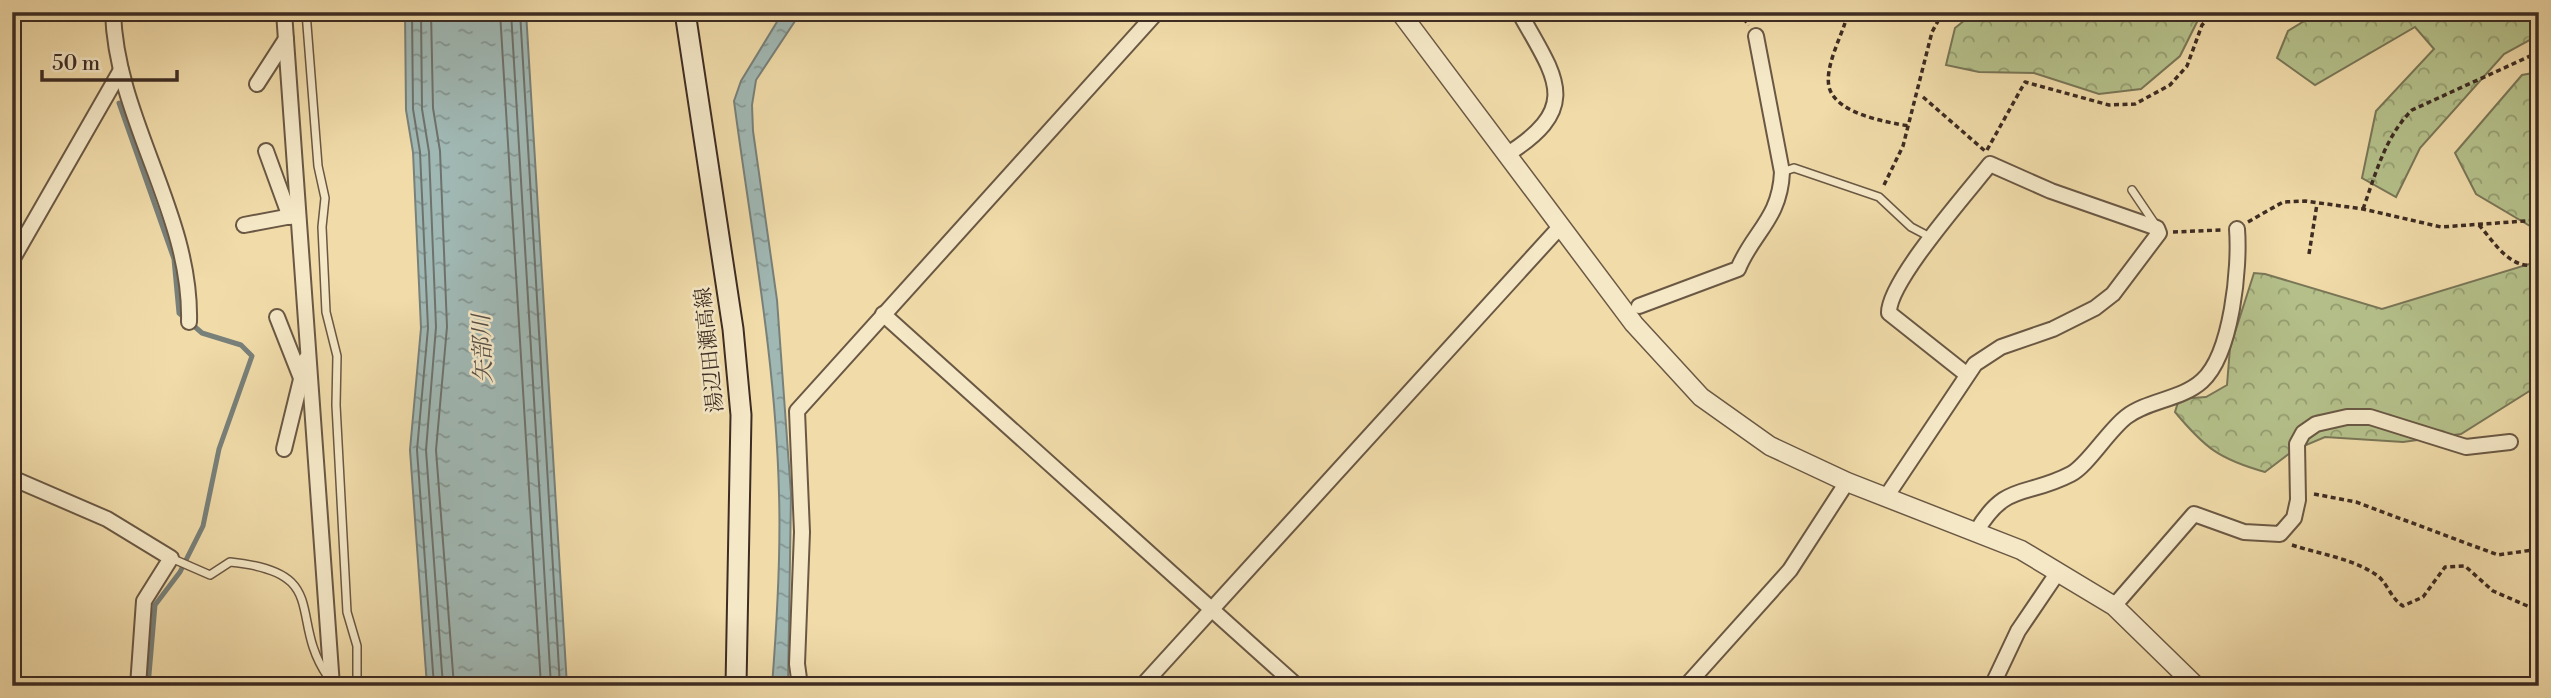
<svg xmlns="http://www.w3.org/2000/svg" width="2551" height="698" font-family="'Libre Bodoni','Noto Serif JP',serif">
<style>
.forest{fill:url(#forest-crowns);stroke:#797657;stroke-width:2}
.water{fill:url(#water-ripples);stroke:#78807a;stroke-width:2}
.lines{fill:none;stroke-linecap:round;stroke-linejoin:round}
.shore{stroke:#6e726c;stroke-width:2}
.stream{stroke:#78807a;stroke-width:5}
.service-casing{stroke:#6a5844;stroke-width:10}
.minor-casing{stroke:#6a5844;stroke-width:18}
.tertiary-casing{stroke:#6a5844;stroke-width:21}
.secondary-casing{stroke:#3d2c23;stroke-width:23}
.path{stroke:#3d2c23;stroke-width:3.5;stroke-dasharray:5 3.5;stroke-linecap:butt}
.service{stroke:#f5e8c7;stroke-width:7}
.minor{stroke:#f5e8c7;stroke-width:14}
.tertiary{stroke:#f5e8c7;stroke-width:18}
.secondary{stroke:#f5e8c7;stroke-width:19}
.labels{text-anchor:middle;dominant-baseline:central;stroke-width:5;stroke-linejoin:round;paint-order:stroke}
.street-label{font-size:21px;fill:#3d2c23;stroke:#f5e8c7}
.water-label{font-size:23px;font-style:italic;fill:#564f47;stroke:#f5e8c7}
</style>
<defs>
<pattern id="forest-crowns" width="20" height="18" patternUnits="userSpaceOnUse" patternTransform="scale(1.75)"><rect width="20" height="18" fill="#b5c18b"/><path d="M2 6a3 3 0 1 1 6 0M12 15a3 3 0 1 1 6 0" fill="none" stroke="#949d71"/></pattern>
<pattern id="water-ripples" width="26" height="14" patternUnits="userSpaceOnUse" patternTransform="scale(1.75)"><rect width="26" height="14" fill="#a0b8b4"/><path d="M2 4q2-2 4 0t4 0M15 11q2-2 4 0t4 0" fill="none" stroke="#849692"/></pattern>
</defs>
<rect width="100%" height="100%" fill="#f0dba9"/>
<filter id="stains"><feTurbulence type="fractalNoise" baseFrequency=".00286" numOctaves="4"/><feColorMatrix values="0 0 0 0 .2 0 0 0 0 .09 0 0 0 0 .02 0 0 0 .5 -.17"/></filter>
<radialGradient id="worn" r=".72"><stop offset=".6" stop-color="#630" stop-opacity="0"/><stop offset="1" stop-color="#630" stop-opacity=".3"/></radialGradient>
<g class="forest">
<path d="M1975 12H2202L2180 56 2141 89 2099 94 2034 73 1979 72 1946 65 1955 28Z"/>
<path d="M2319 12H2539V35L2504 54 2420 148 2396 197 2362 178 2376 111 2434 49 2415 27 2315 85 2277 58 2288 31Z"/>
<path d="M2539 72V224L2530 226 2476 194 2455 153 2522 75Z"/>
<path d="M2539 261V385L2461 434 2403 442 2325 437 2294 450 2265 472C2219 459 2205 448 2175 412L2179 399 2206 397 2227 385 2230 348 2254 273 2265 274 2382 309Z"/>
</g>
<g class="water">
<path d="M405 12H526L567 686H427L410 450 421 328 413 152 406 110Z"/>
<path d="M783 12H801L756 80 752 105 753 131 777 300 791 494 788 686H772C777 622 781 558 779 494 776 362 751 230 734 101L741 81Z"/>
</g>
<g class="lines">
<g class="shore">
<path d="M412 12 413 109 420 152 428 328 417 450 434 686"/>
<path d="M421 12 422 109 429 152 436 327 426 450 443 686"/>
<path d="M431 12 433 108 440 151 447 327 436 450 454 686"/>
<path d="M500 12 541 686"/>
<path d="M511 12 551 686"/>
<path d="M520 12 560 686"/>
</g>
<path class="stream" d="M119 103 174 259 179 313 202 333 241 345 252 356 219 449 203 526 180 572 155 605 148 686"/>
<g class="service-casing">
<g id="service">
<path d="M306 12 318 166 325 198 322 227 326 312 337 356 336 405 347 612 357 646V686"/>
<path d="M1782 172 1794 168 1879 197 1911 227 1932 238"/>
<path d="M2132 190 2157 227"/>
<path d="M171 558 210 575 230 562C333 572 287 618 328 677"/>
</g>
</g>
<g class="minor-casing">
<g id="minor">
<path d="M113 12C116 120 192 214 189 322"/>
<path d="M284 12 332 686"/>
<path d="M257 84 286 39"/>
<path d="M266 151 290 217"/>
<path d="M1506 155C1583 107 1556 78 1519 12"/>
<path d="M244 225 297 215"/>
<path d="M12 260 121 70"/>
<path d="M1639 306 1738 269C1753 232 1780 219 1782 172L1756 36"/>
<path d="M883 314 1297 686"/>
<path d="M277 317 301 378"/>
<path d="M284 449 306 359"/>
<path d="M12 478 107 519 171 558 144 601 138 686"/>
<path d="M1886 497 1975 364 2001 347 2053 329 2095 308 2113 294 2159 233 2157 228 2051 191 1990 164C1968 192 1888 282 1889 313L1966 374"/>
<path d="M1976 532C2006 481 2025 498 2071 474 2087 466 2108 431 2126 417 2148 400 2181 400 2202 381 2232 354 2240 267 2237 229"/>
<path d="M2114 606 2194 514 2244 532 2280 534 2294 518 2298 500 2297 444 2303 433 2316 424 2347 417H2370L2466 447 2510 442"/>
<path d="M800 686 797 664 802 532 797 411 1157 12"/>
<path d="M1142 686 1559 228"/>
<path d="M1686 686 1790 570 1847 482"/>
<path d="M1992 686 2018 631 2058 572"/>
</g>
</g>
<g class="tertiary-casing">
<path id="tertiary" d="M1400 12 1634 324 1701 397 1770 446 1847 482 2021 550 2114 606 2196 686"/>
</g>
<g class="secondary-casing">
<path id="secondary" d="M685 12 733 329 741 415 736 686"/>
</g>
<g class="path">
<path d="M1738 12 1749 25"/>
<path d="M1845 23C1839 41 1825 68 1829 87 1836 114 1886 122 1909 126"/>
<path d="M1923 97 1985 151"/>
<path d="M1987 150 2025 82 2109 105 2135 104 2170 85 2187 66 2202 25 2215 12"/>
<path d="M1884 185 1903 146 1932 32 1943 12"/>
<path d="M2363 209C2376 173 2385 137 2412 110L2539 52"/>
<path d="M2248 222 2283 202 2305 201 2363 209 2441 227 2539 220"/>
<path d="M2479 225C2495 243 2511 272 2539 264"/>
<path d="M2173 232 2221 230"/>
<path d="M2309 254 2317 204"/>
<path d="M2314 494 2356 502 2498 555 2539 549"/>
<path d="M2292 545C2319 554 2351 558 2375 574 2387 581 2390 598 2403 606L2423 597 2445 567 2465 566 2493 591 2539 611"/>
</g>
<use href="#service" class="service"/>
<use href="#minor" class="minor"/>
<use href="#tertiary" class="tertiary"/>
<use href="#secondary" class="secondary"/>
</g>
<g class="labels">
<g class="street-label">
<text transform="translate(710 350) rotate(-96)">湯辺田瀬高線</text>
</g>
<g class="water-label">
<text transform="translate(483 349) rotate(-92)">矢部川</text>
</g>
</g>
<rect width="2551" height="698" fill="none" stroke="#f0dba9" stroke-width="42"/>
<rect x="14" y="14" width="2523" height="670" fill="none" stroke="#3d2c23" stroke-width="3.5"/>
<rect x="21" y="21" width="2509" height="656" fill="none" stroke="#3d2c23" stroke-width="2"/>
<path d="M42 70v10h135v-10" fill="none" stroke="#3d2c23" stroke-width="3.5"/>
<text x="52" y="70" font-size="21" fill="#3d2c23" stroke="#f5e8c7" stroke-width="5" paint-order="stroke">50 m</text>
<rect width="100%" height="100%" filter="url(#stains)"/>
<rect width="100%" height="100%" fill="url(#worn)"/>
</svg>
